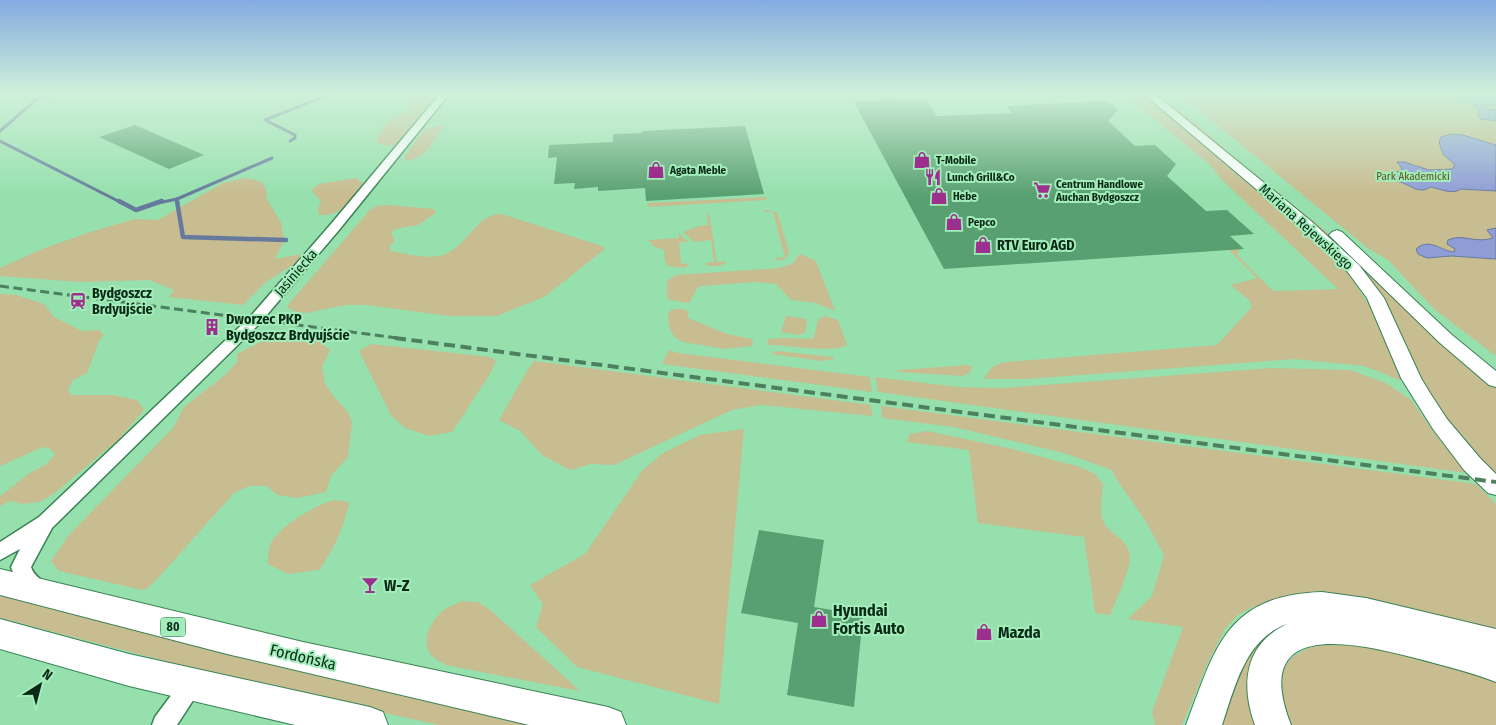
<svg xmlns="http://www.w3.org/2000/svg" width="1496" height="725" font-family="'Fira Sans Condensed',sans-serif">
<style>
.green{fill:#c8bc91}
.water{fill:#8f9dd7;stroke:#677a9d}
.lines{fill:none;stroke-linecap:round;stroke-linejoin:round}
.stream-far1{stroke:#677a9d;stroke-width:3}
.stream{stroke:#677a9d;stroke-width:4.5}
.building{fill:#58a071}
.minor-casing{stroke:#388254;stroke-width:3}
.tertiary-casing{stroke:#388254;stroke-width:2}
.primary-casing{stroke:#388254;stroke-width:2}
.minor{fill:#fff;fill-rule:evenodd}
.tertiary{fill:#fff;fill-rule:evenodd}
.primary{fill:#fff;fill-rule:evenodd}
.rail-far1{stroke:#4c805e;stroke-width:3;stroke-dasharray:9 4.5;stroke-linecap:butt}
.rail{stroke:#4c805e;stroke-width:4;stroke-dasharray:11 5.5;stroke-linecap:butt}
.labels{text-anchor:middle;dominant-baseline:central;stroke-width:4;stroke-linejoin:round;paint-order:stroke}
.far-poi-label{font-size:11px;font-weight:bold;fill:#0a2916;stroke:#a2edba;text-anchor:start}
.far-park-label{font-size:11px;fill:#5e5120;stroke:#a2edba}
.shield{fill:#a2edba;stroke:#386447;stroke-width:1}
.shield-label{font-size:12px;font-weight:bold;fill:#0a2916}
.street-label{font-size:14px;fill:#0a2916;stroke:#a2edba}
.poi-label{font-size:14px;font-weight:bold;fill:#0a2916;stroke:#a2edba;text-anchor:start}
.near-poi-label{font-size:16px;font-weight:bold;fill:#0a2916;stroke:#a2edba;text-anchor:start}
.near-street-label{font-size:16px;fill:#0a2916;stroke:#a2edba}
</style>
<rect width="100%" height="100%" fill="#96e0ad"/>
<g class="green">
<path d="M404 94H438L395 145 387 146 375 142C379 138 379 136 381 132 387 119 399 115 410 109Z"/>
<path d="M1124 94H1139L1151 101 1306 231 1346 270 1371 308 1402 381 1364 366 1295 359 1027 379H984C990 368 994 364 1007 362L1217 345 1251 308V302L1231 285 1257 278 1229 250 1239 249 1237 255 1273 291 1338 289 1222 180 1210 165Z"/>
<path d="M1152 94H1156L1196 123 1235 158 1328 233 1460 358 1496 388V477L1448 422 1424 383 1393 317 1380 293 1312 223Z"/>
<path d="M1179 94H1496V356L1434 309 1388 260 1369 249Z"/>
<path d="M440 125 443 127C433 142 427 156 408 161L404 158 423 131Z"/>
<path d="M245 178 260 181 266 188 267 200 281 222 284 240 275 259 301 254 296 263 266 282 243 305 169 297 174 290 149 280 80 282 0 276V268L42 249 90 232 135 219 158 220 223 183Z"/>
<path d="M356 178 363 183C352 200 342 217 319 215L318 210 321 201 311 190 319 184Z"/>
<path d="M767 197V199L764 200 648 207V203Z"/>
<path d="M389 205 434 209 436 213 418 225 395 229 391 233 395 241 389 246 391 251C407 254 433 261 448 253 469 242 478 213 502 214L602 246 605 249 544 297 497 316H449L366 305H345L306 313 293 311 287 306 370 210 376 206Z"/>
<path d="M765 210 777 212 789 252C788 258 784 261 777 260L775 258 785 257 773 212H763Z"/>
<path d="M707 213H709L717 262 727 261 721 266H708L705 263 714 262 711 240 694 242 683 232 699 226 708 225Z"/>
<path d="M679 233 688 242H679L681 264 691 263 684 268 668 266 665 261 664 250 651 245 653 243 649 241V240L679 238Z"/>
<path d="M800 254 816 261 835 311 816 303 791 300 776 284 756 282 701 286 697 288 690 302 687 303 667 299V281L676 275 779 268 792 264Z"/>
<path d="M0 294 16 295 44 304 54 317 82 331 99 330 104 335 99 341 87 373 73 380 68 390 72 395H112L137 400 144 410 119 439 56 492 40 502 22 504 10 501 0 506V496C10 490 19 480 30 473 41 467 48 465 55 454L49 448 43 447 0 466Z"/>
<path d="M672 309H682L688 311V318L727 334 753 339 752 346 725 349 683 342C669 335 669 328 668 314Z"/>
<path d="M786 316 806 319 807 321 805 332 800 335 781 332Z"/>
<path d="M825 316 838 320 847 345C835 354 786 344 767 345L768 339 784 338 812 339 814 337 818 320Z"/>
<path d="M289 334 299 341H318L330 350 322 367 325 383 334 397 348 412 352 423 348 457 331 476 326 492 297 498 277 495 267 486H249L234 493 159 577 148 588 142 590 59 571 51 561 68 536 173 428 184 407 225 375 237 362V354L274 335Z"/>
<path d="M371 344 490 357 496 361 490 374 452 432 429 436 405 428 391 415 359 351Z"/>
<path d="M669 350 678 353 870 377 872 392 662 364Z"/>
<path d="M777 351 833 357 834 359 822 361 771 354Z"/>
<path d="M534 361 871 405 872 416 761 405 732 410 614 465 591 464 570 470 542 455 520 431 499 420 526 373Z"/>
<path d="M970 365 972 368 969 373 963 376 897 372 898 370Z"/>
<path d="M1272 368 1350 370 1386 383 1411 400 1441 442 1467 473 878 392 875 377 958 387 1003 388Z"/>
<path d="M881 406 1476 484 1496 504V631L1312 595 1269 600 1239 614 1225 629 1209 660 1182 725H1155L1152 712 1183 627 1128 619 1152 596 1164 555 1145 520 1117 480 1112 470 1064 453 954 427 882 418Z"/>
<path d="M744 429 719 704 577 667 536 627 543 604 530 585 585 554 642 471 663 453 700 435Z"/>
<path d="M927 431 1012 449 1080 467 1095 474 1103 484C1102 496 1098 516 1106 526 1115 537 1128 540 1130 556 1131 568 1115 603 1110 615L1095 613 1084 537 978 523 969 450 907 442 910 434Z"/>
<path d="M333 500 349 502C344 528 334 549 319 570L288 574 268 564C268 558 268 547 272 541 284 523 313 507 333 500Z"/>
<path d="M0 594 543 725H439L250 683 0 618Z"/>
<path d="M462 601 478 602 489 609 580 691 446 665C442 662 436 660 432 656 419 642 431 620 444 610 449 606 456 604 462 601Z"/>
<path d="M1286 622 1257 650 1252 672 1259 725H1216L1253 642Z"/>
<path d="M1339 637 1496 677V725H1285C1283 714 1276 698 1277 687 1280 654 1312 646 1339 637Z"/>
</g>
<g class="water">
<path d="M1451 94H1496V105L1484 106 1487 109 1496 110V121L1481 119 1478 116 1479 109 1464 100H1458Z"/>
<path d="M1452 134 1463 135 1496 145V191L1461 189C1452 195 1441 189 1430 187 1420 195 1410 185 1400 182 1393 180 1386 179 1379 178L1400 171 1402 168 1397 162H1404L1429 170 1452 169 1455 165 1443 154 1439 142 1441 137Z"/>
<path d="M1496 228V259L1451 256 1427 258 1418 254 1416 249C1429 237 1441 251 1454 252L1455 249 1447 244 1448 240C1463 233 1475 244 1493 238L1487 230Z"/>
</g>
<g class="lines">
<g class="stream-far1">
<path d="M0 131 37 99 57 94"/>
<path d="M0 141 122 203"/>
<path d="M290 141 295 138V135L265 120 330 94"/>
<path d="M177 199 272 158"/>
<path d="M158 203 177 199 178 203"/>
</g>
<g class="stream">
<path d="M119 201 136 210 162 201"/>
<path d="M177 201 183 237 286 240"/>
</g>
</g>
<g class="building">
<path d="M893 98 895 100 925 99 937 116 1012 113 1006 106 1107 101 1118 110 1108 121 1135 146 1155 145 1176 164 1167 176 1206 211 1227 210 1254 234 1230 236 1244 249 944 269 854 102 880 101 879 99Z"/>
<path d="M135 125 144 129 204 155 169 169 99 137Z"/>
<path d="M745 126 764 194 646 201 645 188 598 191V187L574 189 575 183 554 184 557 157 548 158 549 145 613 142V134L642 133V131Z"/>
<path d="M759 530 824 540 814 607 863 615 854 707 787 695 798 623 741 613Z"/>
</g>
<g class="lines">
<g class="minor-casing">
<g id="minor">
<path d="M440 94H449L339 230 260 323 52 528 31 567C34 577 44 580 49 589L46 595C28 601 16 582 11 567L20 549 0 560V542L39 517 250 317 331 224Z"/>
<path d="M192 675 200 678 203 685 177 725H152L155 717 184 678Z"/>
</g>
</g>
<g class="tertiary-casing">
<g id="tertiary">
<path d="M1144 94H1155L1311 221 1359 265 1384 298 1421 378 1430 393 1447 419 1480 458 1496 474V495L1488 493 1464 470 1433 429 1401 378 1367 298 1347 271 1301 227Z"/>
<path d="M1337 230 1342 232 1452 335 1496 371V387L1489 385 1440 343 1332 238 1329 235 1332 232Z"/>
</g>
</g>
<g class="primary-casing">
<g id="primary">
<path d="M0 569 303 642 608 707 621 712 626 725H529L227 654 0 595Z"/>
<path d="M1322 592 1366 598 1496 629V682C1471 672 1445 666 1419 659 1358 643 1248 616 1291 725H1255C1240 684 1245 644 1287 624 1245 639 1235 687 1222 725H1186C1215 648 1226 595 1322 592Z"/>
<path d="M0 619 129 654 370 707 383 712 388 725H295L129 686 0 649Z"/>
</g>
</g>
<use href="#minor" class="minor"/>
<use href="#tertiary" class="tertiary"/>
<use href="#primary" class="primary"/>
<path class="rail-far1" d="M0 286 405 339"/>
<path class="rail" d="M395 338 1496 482"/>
</g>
<linearGradient id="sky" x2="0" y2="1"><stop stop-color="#84abe1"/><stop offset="0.48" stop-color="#d0f1da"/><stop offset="1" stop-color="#d0f1da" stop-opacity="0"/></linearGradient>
<rect width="1496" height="195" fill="url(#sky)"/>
<defs>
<g id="shop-bare" transform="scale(1.35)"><path d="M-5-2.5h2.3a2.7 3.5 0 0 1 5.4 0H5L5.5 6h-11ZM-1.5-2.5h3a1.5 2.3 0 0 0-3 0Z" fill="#9d2f8e" stroke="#a2edba" stroke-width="2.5" paint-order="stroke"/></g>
<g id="restaurant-bare" transform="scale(1.35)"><path d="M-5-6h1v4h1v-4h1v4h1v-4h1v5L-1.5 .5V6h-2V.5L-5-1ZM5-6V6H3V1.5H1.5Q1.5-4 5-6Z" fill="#9d2f8e" stroke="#a2edba" stroke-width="2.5" paint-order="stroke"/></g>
<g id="supermarket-bare" transform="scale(1.35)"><path d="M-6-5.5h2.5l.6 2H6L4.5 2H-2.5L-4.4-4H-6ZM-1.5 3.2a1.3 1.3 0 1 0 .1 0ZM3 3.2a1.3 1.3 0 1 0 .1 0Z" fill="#9d2f8e" stroke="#a2edba" stroke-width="2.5" paint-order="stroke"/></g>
<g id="station-bare" transform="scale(1.35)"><path d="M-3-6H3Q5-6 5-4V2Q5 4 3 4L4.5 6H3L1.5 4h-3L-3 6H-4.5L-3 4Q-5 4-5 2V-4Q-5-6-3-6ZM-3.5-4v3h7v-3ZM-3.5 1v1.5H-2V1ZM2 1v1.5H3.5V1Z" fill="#9d2f8e" stroke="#a2edba" stroke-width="2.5" paint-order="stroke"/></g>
<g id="building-bare" transform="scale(1.35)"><path d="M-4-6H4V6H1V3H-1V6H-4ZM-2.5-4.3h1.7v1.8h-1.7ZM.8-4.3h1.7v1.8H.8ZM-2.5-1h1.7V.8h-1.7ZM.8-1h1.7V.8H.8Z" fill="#9d2f8e" stroke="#a2edba" stroke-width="2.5" paint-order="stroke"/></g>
<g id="bar-bare" transform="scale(1.35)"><path d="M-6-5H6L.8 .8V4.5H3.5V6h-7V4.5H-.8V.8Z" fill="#9d2f8e" stroke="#a2edba" stroke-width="2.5" paint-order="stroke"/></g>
</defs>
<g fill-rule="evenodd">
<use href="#shop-bare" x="922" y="160"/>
<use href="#shop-bare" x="656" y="170"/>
<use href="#restaurant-bare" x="933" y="177"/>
<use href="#supermarket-bare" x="1042" y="190"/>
<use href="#shop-bare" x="939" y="196"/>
<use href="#shop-bare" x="954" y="222"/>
<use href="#shop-bare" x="983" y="245"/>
<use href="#station-bare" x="78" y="301"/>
<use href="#building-bare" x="212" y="327"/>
<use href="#bar-bare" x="370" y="585"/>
<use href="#shop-bare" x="819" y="619"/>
<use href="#shop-bare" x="984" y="632"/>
</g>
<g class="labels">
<g class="far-poi-label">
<text x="936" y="160">T-Mobile</text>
<text x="670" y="170">Agata Meble</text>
<text x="947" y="177">Lunch Grill&amp;Co</text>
<text x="1056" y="184">Centrum Handlowe<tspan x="1056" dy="13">Auchan Bydgoszcz</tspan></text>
<text x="953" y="196">Hebe</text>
<text x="968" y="222">Pepco</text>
</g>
<g class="far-park-label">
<text x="1413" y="176">Park Akademicki</text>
</g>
<rect class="shield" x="160.5" y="617.5" width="25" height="19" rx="4"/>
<g class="shield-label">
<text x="173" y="627">80</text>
</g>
<g class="street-label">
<text transform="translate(1306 227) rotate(42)">Mariana Rejewskiego</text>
<text transform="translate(296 273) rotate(-49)">Jasiniecka</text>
</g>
<g class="poi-label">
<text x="997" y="245">RTV Euro AGD</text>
<text x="92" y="293">Bydgoszcz<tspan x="92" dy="16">Brdyujście</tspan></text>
<text x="226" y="319">Dworzec PKP<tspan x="226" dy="16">Bydgoszcz Brdyujście</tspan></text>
</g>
<g class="near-poi-label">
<text x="384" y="585">W-Z</text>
<text x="833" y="610">Hyundai<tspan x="833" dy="18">Fortis Auto</tspan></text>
<text x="998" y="632">Mazda</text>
</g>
<g class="near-street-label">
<text transform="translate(303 657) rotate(13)">Fordońska</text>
</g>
</g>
<g transform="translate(40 685) rotate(36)" stroke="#a2edba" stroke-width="4" paint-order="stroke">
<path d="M0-4L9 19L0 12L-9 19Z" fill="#0a2916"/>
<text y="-8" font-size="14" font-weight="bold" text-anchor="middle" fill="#0a2916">N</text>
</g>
</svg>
